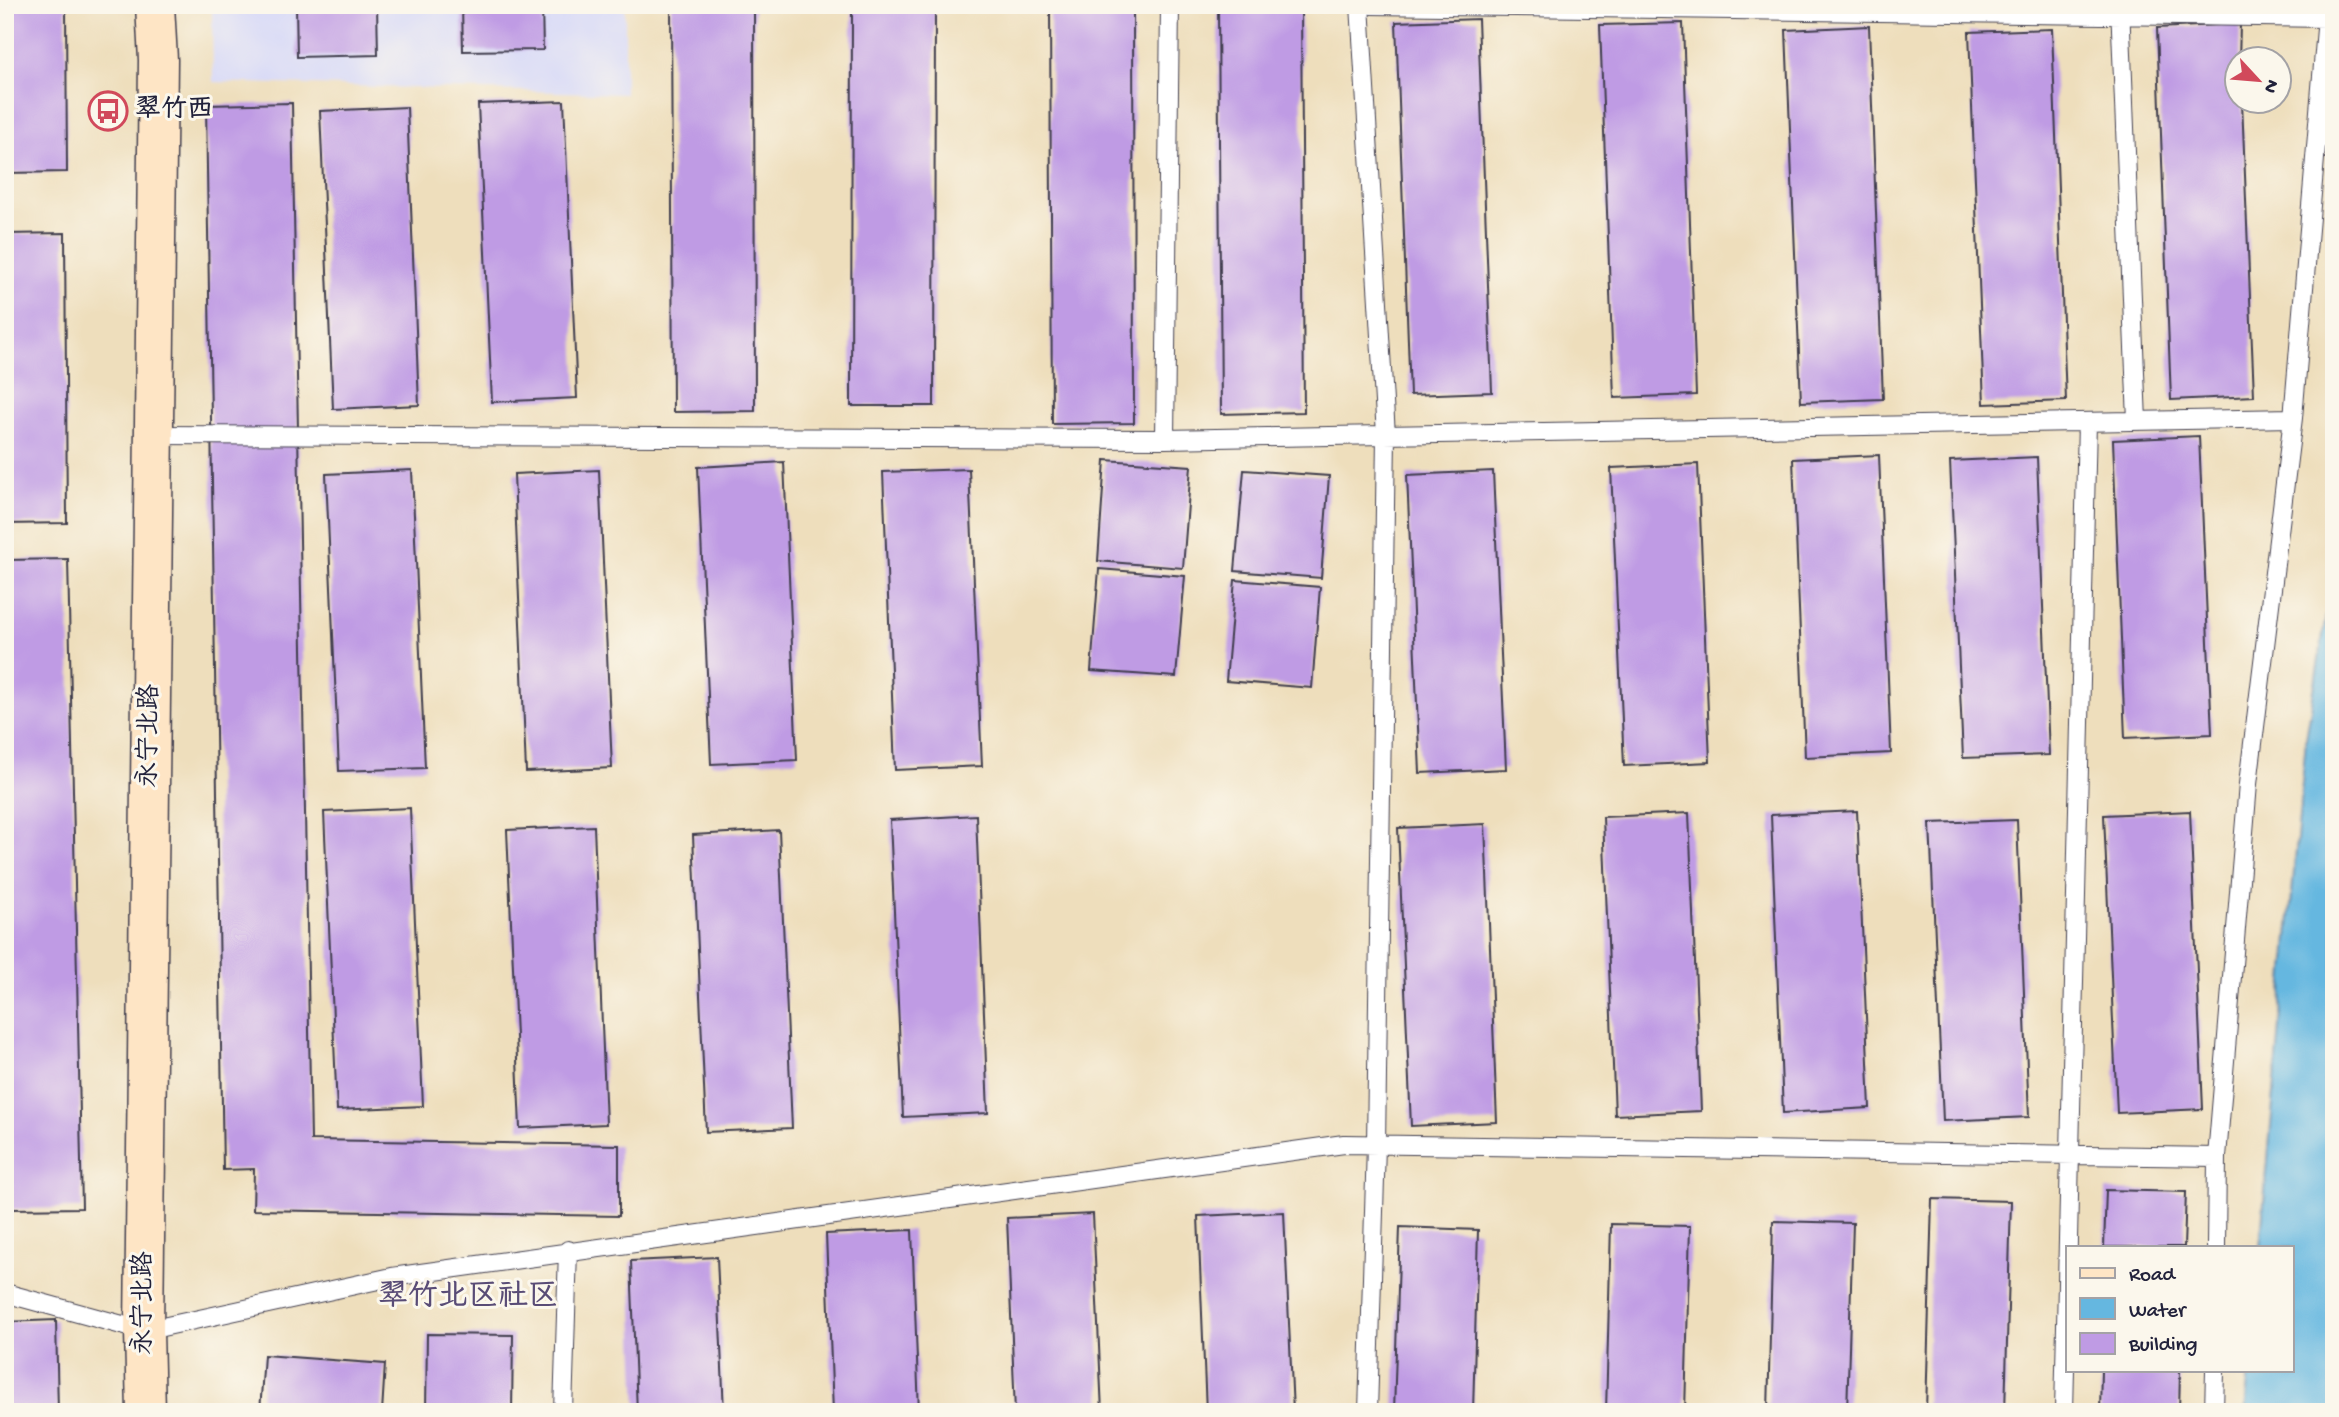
<svg xmlns="http://www.w3.org/2000/svg" width="2339" height="1417" viewBox="0 0 2339 1417" font-family="'Gochi Hand','LXGW WenKai TC',sans-serif">
	<style>
		.built { fill: #d6d8f8 }
		.water { fill: #65b7e0; stroke: #446c8e; stroke-width: 2 }
		.building { fill: #bf9be4 }
		.lines { fill: none; stroke-linecap: round; stroke-linejoin: round }
		.lane-casing { stroke: #413e4e; stroke-width: 20 }
		.secondary-casing { stroke: #413e4e; stroke-width: 41 }
		.lane { stroke: #fff; stroke-width: 18 }
		.secondary { stroke: #fee5c5; stroke-width: 38 }
		.labels { text-anchor: middle; dominant-baseline: central; stroke-width: 6; stroke-linejoin: round; paint-order: stroke }
		.poi-label { font-size: 26px; font-weight: bold; fill: #22223b; stroke: #fbf7ec; text-anchor: start }
		.street-label { font-size: 26px; fill: #22223b; stroke: #fbf7ec }
		.quarter-label { font-size: 30px; font-weight: bold; fill: #594c76; stroke: #fbf7ec }
	</style>
	<rect width="100%" height="100%" fill="#fbf7ec"/>
	<filter id="ink" filterUnits="userSpaceOnUse"><feTurbulence type="fractalNoise" baseFrequency=".0143" numOctaves="2"/><feDisplacementMap in="SourceGraphic" scale="14" xChannelSelector="R" yChannelSelector="G"/><feConvolveMatrix kernelMatrix="1 2 1 2 8 2 1 2 1" color-interpolation-filters="sRGB"/></filter>
	<filter id="wash" filterUnits="userSpaceOnUse"><feTurbulence type="fractalNoise" baseFrequency=".00686" numOctaves="4" result="noise"/><feDisplacementMap in="SourceGraphic" scale="28" xChannelSelector="R" yChannelSelector="G"/><feGaussianBlur stdDeviation="1.57" result="paint"/><feColorMatrix in="noise" values="0 0 0 0 0 0 0 0 0 0 0 0 0 0 0 0 0 1.4 0 .05"/><feComposite in="paint" operator="in"/></filter>
	<g filter="url(#wash)">
		<rect width="100%" height="100%" fill="#eedebc"/>
		<path class="built" d="M212,5h413v89l-412,-12z"/>
		<path class="water" d="M2334,567v845h-89l4,-42h43v-123h-32l46,-508z"/>
		<g id="blocks">
			<path class="building" d="M5,5h61l1,167 -62,1z
				M296,5h81l1,50 -81,2z
				M462,5h80l1,45 -80,1z
				M671,5h83l1,406 -82,1z
				M852,5h83l-1,401h-83z
				M1050,5h83l1,418 -82,1z
				M1218,5h83l3,407 -83,2z
				M1478,19l14,373 -82,3 -14,-373z
				M1683,23l13,372 -82,3 -14,-373z
				M2240,24l-2,78h4l12,294 -83,4 -14,-372z
				M1869,26l14,373 -82,3 -15,-372z
				M2052,29l14,372 -82,3 -15,-372z
				M564,101l13,297 -85,4 -14,-298z
				M292,103l19,1037 308,5v71l-366,-6 1,-41 -31,1 -17,-1065z
				M407,107l12,298 -86,4 -13,-298z
				M65,233l2,290 -62,1v-290z
				M2199,436l13,298 -87,4 -12,-298z
				M1879,455l12,298 -86,4 -12,-298z
				M2037,457l12,298 -86,3 -13,-297z
				M1105,460l86,6 -8,102 -85,-7z
				M784,462l13,298 -86,4 -13,-297z
				M1698,464l12,298 -86,4 -13,-298z
				M969,469l13,297 -87,4 -12,-298z
				M412,470l13,298 -86,3 -13,-297z
				M599,470l13,298 -86,4 -12,-298z
				M1244,470l85,6 -8,102 -86,-7z
				M1493,471l13,298 -86,4 -13,-298z
				M68,559l14,649 -70,1 -7,-325v-324z
				M1099,569l86,7 -9,101 -85,-6z
				M1235,580l85,7 -8,101 -86,-7z
				M410,808l13,298 -86,4 -13,-298z
				M1857,811l13,297 -87,5 -12,-298z
				M2190,811l13,298 -86,4 -13,-298z
				M1689,813l12,298 -86,4 -12,-298z
				M976,815l12,298 -85,4 -13,-297z
				M2017,820l12,297 -86,4 -13,-298z
				M1485,824l12,298 -86,4 -13,-298z
				M594,826l12,298 -86,4 -13,-298z
				M779,830l13,298 -86,4 -13,-297z
				M2106,1190l80,2 -2,55h-80z
				M1932,1199l79,2 -6,211h-79z
				M1284,1212l9,200h-87l-8,-196z
				M1093,1214l9,198h-87l-8,-194z
				M1773,1221l80,2 -6,189h-79z
				M1611,1224l79,2 -5,186h-79z
				M1400,1227l78,3 -5,182h-79z
				M912,1230l7,182h-86l-7,-178z
				M717,1257l7,155h-87l-6,-151z
				M56,1320l2,92h-53v-90z
				M427,1334l86,1 -1,77h-86z
				M264,1355l121,9 -3,48h-122z
				M2101,1370h79l-1,42h-79z"/>
		</g>
	</g>
	<g filter="url(#ink)">
		<use href="#blocks" fill-opacity="0" stroke="#413e4e" stroke-width="2"/>
		<g class="lines">
			<g class="lane-casing">
				<path id="lane" d="M1360,5l26,430 -10,710 -8,267
					M1371,5l956,13
					M2120,5l17,416
					M154,435l1011,4 1128,-21
					M1165,439l5,-434
					M2216,1247l1,-90 31,-373 45,-366 35,-413
					M5,1293l139,38 248,-54 952,-133 873,13
					M563,1412l5,-162
					M2064,1412l23,-990
					M2214,1412l1,-42"/>
			</g>
			<g class="secondary-casing">
				<path id="secondary" d="M146,1412l-2,-81 14,-1271 -3,-55"/>
			</g>
			<use href="#lane" class="lane"/>
			<use href="#secondary" class="secondary"/>
		</g>
	</g>
	<defs>
		<g id="bus-ring" transform="scale(2.0125)"><circle r="9.5" fill="#fbf7ec" stroke="#d1495b" stroke-width="1.5"/><path d="M-5-6H5V4H4V6H2V4H-2V6H-4V4H-5ZM-3.5-4V0h7V-4ZM-3.5 1.2v1.5H-2V1.2ZM2 1.2v1.5H3.5V1.2Z" fill="#d1495b"/></g>
	</defs>
	<g fill-rule="evenodd">
		<use href="#bus-ring" x="108" y="111"/>
	</g>
	<g class="labels">
		<g class="poi-label">
			<text x="135" y="111">翠竹西</text>
		</g>
		<g class="street-label">
			<text transform="translate(151 736) rotate(-89)">永宁北路</text>
			<text transform="translate(145 1303) rotate(-90)">永宁北路</text>
		</g>
		<g class="quarter-label">
			<text x="468" y="1298">翠竹北区社区</text>
		</g>
	</g>
	<rect width="2339" height="1417" fill="none" stroke="#fbf7ec" stroke-width="28"/>
	<rect x="2066" y="1246" width="228" height="126" fill="#fbf7ec" stroke="#a4a2a5" stroke-width="2"/>
	<rect x="2080" y="1268" width="35" height="10" fill="#fee5c5" stroke="#a4a2a5" stroke-width="2"/>
	<text x="2129" y="1280" font-size="21" fill="#22223b">Road</text>
	<rect x="2080" y="1298" width="35" height="21" fill="#65b7e0" stroke="#a4a2a5" stroke-width="2"/>
	<text x="2129" y="1316" font-size="21" fill="#22223b">Water</text>
	<rect x="2080" y="1333" width="35" height="21" fill="#bf9be4" stroke="#a4a2a5" stroke-width="2"/>
	<text x="2129" y="1350" font-size="21" fill="#22223b">Building</text>
	<g transform="translate(2258 80) rotate(116)"><circle r="33" fill="#fbf7ec" stroke="#a4a2a5" stroke-width="2"/>
	<path d="M0-5L12 26L0 18L-12 26Z" fill="#d1495b"/>
	<text y="-10" font-size="19" font-weight="bold" text-anchor="middle" fill="#22223b">N</text>
	</g>
</svg>
